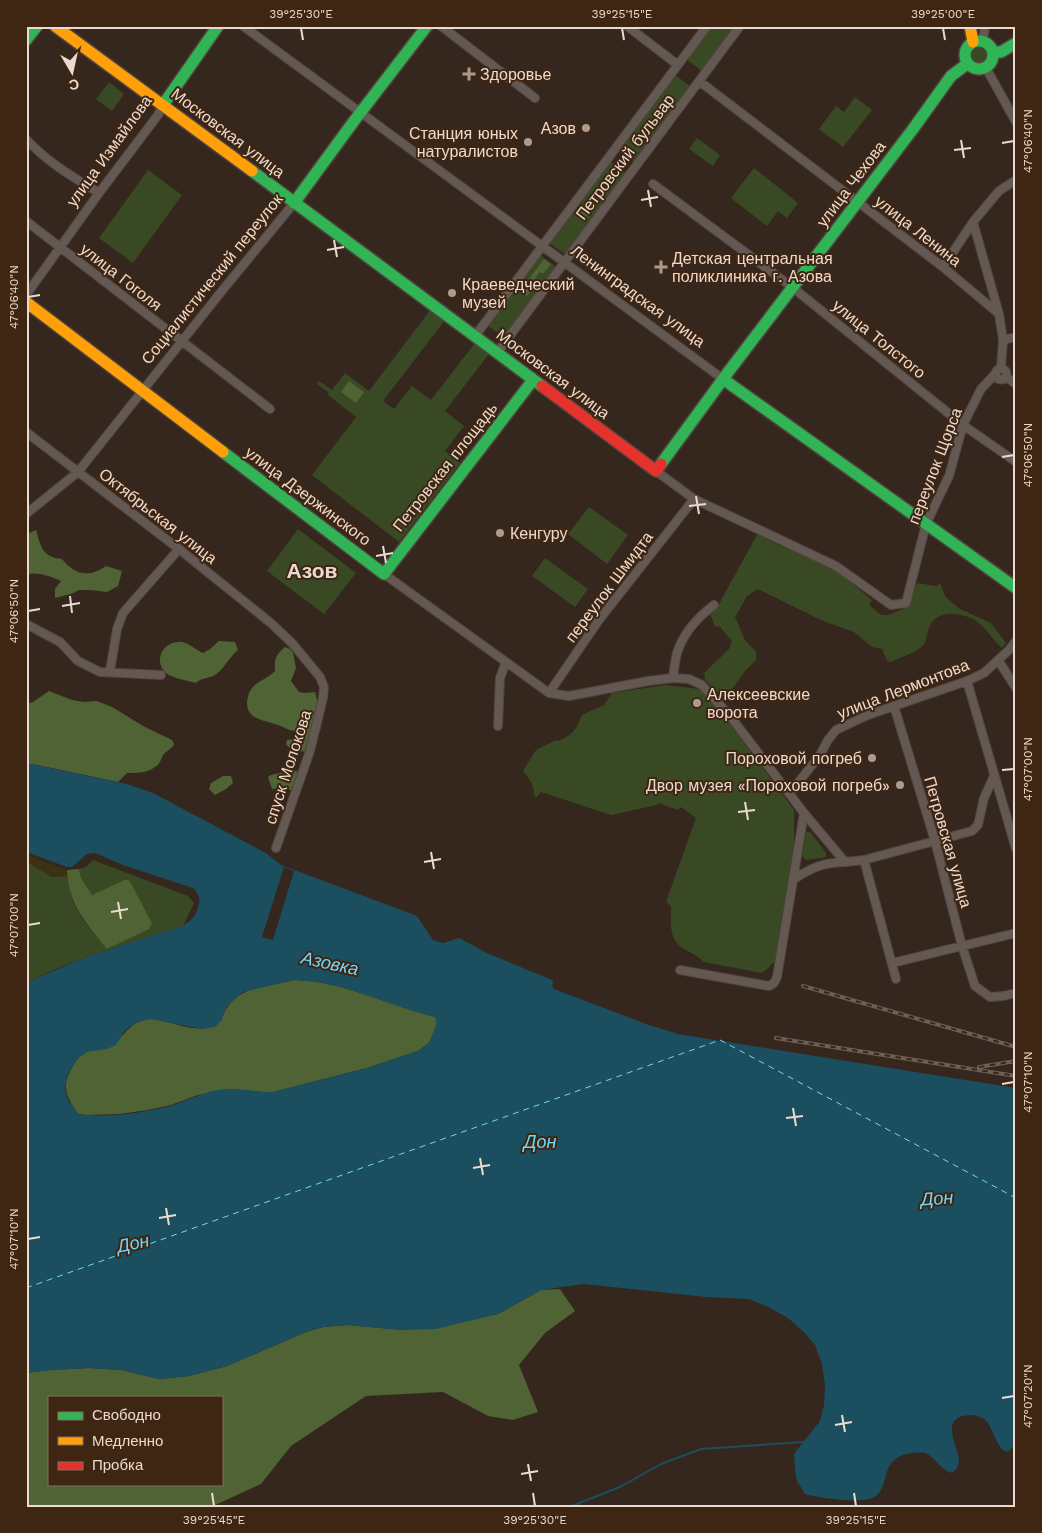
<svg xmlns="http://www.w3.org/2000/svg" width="1042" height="1533" viewBox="0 0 1042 1533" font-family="'Work Sans',sans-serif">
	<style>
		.green { fill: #394924 }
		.forest { fill: #4f6334; fill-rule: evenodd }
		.sand { fill: #3b3214 }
		.water { fill: #1b4e5e; fill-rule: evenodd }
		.pier { fill: #35271d }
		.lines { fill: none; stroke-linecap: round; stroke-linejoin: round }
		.stream { stroke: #1b4e5e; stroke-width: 2 }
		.ferry { stroke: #6dd9fe; stroke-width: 1; stroke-dasharray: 6 5; stroke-linecap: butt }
		.street-casing { stroke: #51453d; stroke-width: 10 }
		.fast-casing { stroke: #51453d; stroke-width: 14 }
		.slow-casing { stroke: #51453d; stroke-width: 14 }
		.jam-casing { stroke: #51453d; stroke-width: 14 }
		.street { stroke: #645952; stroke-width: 8 }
		.fast { stroke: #30b455; stroke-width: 11 }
		.slow { stroke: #ff9f0a; stroke-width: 11 }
		.jam { stroke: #e5322d; stroke-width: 11 }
		.rail-casing { stroke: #6b6058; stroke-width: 4 }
		.rail { stroke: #3f2613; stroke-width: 2; stroke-dasharray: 5.5; stroke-linecap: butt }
		.ticks { fill: none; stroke: #ebdacf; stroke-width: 2 }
		.poi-dot { fill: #ab9b91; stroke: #3f2613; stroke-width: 2 }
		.labels { text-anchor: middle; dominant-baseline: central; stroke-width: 4; stroke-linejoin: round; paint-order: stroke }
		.poi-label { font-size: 16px; fill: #ebdacf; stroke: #3f2613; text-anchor: start }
		.street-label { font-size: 16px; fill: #ebdacf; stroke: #3f2613 }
		.water-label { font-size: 18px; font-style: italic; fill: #6dd9fe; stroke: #3f2613 }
		.district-label { font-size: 21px; font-weight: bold; fill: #ebdacf; stroke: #3f2613 }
		.neatline { fill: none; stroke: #ebdacf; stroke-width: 2 }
		.ticks-label { font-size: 12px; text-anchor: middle; fill: #ebdacf }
	</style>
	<rect width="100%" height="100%" fill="#35271d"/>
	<path class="green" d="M711,26h24l-33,45 -16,-12z
		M968 55a11 11 0 1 1 22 0a11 11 0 1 1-22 0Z
		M674,74l16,12 -56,76 -16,-11z
		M109,82l15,12 -12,17 -16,-12z
		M855,97l17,13 -29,37 -24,-18 17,-23 8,6z
		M697,138l23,17 -7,11 -24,-17z
		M610,161l16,12 -61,81 -16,-11z
		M754,168l44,35 -11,15 -9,-7 -11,15 -36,-28z
		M148,170l34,25 -49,68 -34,-25z
		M540,255l16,12 -52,70 -16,-11z
		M431,309l14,11 -62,81 11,8 18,-23 19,14 44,-57 14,11 -44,57 19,15 -19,25 15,12 -61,79 -87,-67 44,-58 -28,-22 1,-2 -12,-9 2,-3 13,9 13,-17 24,18z
		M589,507l39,28 -21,29 -39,-30z
		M298,529l58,44 -32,41 -57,-43z
		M758,533c21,15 48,21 70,33 16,9 30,23 44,34l-3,5 12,10h7l15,-6 6,-5 8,-21 19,3 4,-3 5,13 5,5 10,8 31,14 15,20 -4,5c-18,-17 -20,-32 -49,-34 -7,-1 -16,2 -21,8 -5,6 -4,15 -8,22 -5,8 -24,13 -33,18l-4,-1 -5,-12 -10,-2 -18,-15 -31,-11 -65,-32 -11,7 -12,21 10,23 11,12v8l-11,11 -20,28 -20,-19 -1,-7 25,-24 3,-8 -12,-14 -5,-1 -6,-14 10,-8z
		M545,558l43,31 -13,18 -43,-31z
		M666,685l33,4 17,16 78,105v35l-19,116 -8,8 -5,4 -58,-11c-6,-6 -13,-9 -20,-13 -16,-9 -13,-27 -13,-43l-5,-4 30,-84 -15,-11 -3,3 -20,-7 -1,2 -46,10 -70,-23 -4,5 -3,-1c0,-11 -4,-17 -11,-25l13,-21 20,-10 2,1c15,-6 18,-11 24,-26l22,-10 8,-12z
		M806,832h4l16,21v4l-20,3 -4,-4z
		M93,860l95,36 6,7 -11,23 -91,29 -34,13 -32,15v-122l26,16 15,-1c2,11 4,22 9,31 7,16 21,29 32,42l44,-26 -21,-40 -3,-3h-4l-29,14h-4l-10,-16 -2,-9 7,-2z"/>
	<path class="forest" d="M593,192l8,6 -17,22 -7,-5z
		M544,259l7,5 -8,10 -3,-2 -10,13 4,3 -7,8 -7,-5z
		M349,381l15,11 -8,11 -15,-11z
		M36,530c5,17 6,27 26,29 13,16 27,19 44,7l16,5 -4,15 -11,6 -17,-2h-11l-8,4 -16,4v-9l6,-8c-11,-5 -22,-9 -35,-7v-36l3,-5z
		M219,641l16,1 3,8c-9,7 -13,18 -23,25 -6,4 -13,2 -19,8l-4,-1c-7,-2 -20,-4 -26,-9 -14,-13 -2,-33 16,-31 7,1 14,8 21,11l7,-4z
		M285,647l5,2 3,4 3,15 -5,13 8,11 6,1 10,-1c1,4 2,8 3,12 8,22 2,27 -8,47l-17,1 -7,-8 1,-4 12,-2 -3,-7c-7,0 -12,-4 -18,-6 -14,-5 -32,-5 -31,-24 1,-5 2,-10 6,-14 6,-7 16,-9 22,-16 -1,-11 1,-17 10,-24z
		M49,691l23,9 12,2 13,-1 15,6 31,19 29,14 2,4c-2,5 -7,6 -11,11 -1,2 -2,5 -3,7 -8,11 -21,11 -33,11l-9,9 -71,-15 -21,-4v-59l7,-2z
		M293,770l9,3 -3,16c-9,2 -17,-1 -27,0l-4,-12 3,-2z
		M223,776h8l2,7 -7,6 -11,6 -6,-6 2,-6z
		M79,869l2,9 11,17 32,-15h4l3,3 21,40 -3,6 -42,20c-20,-25 -39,-44 -40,-79z
		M295,980c48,1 94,26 141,37l1,7 -8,19 -11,8 -51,17 -94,24h-16l-24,-3 -35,6 -27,10 -23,5 -28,4 -32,1 -10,-1c-13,-19 -17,-28 -5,-48 3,-6 7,-11 13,-14 8,-4 18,-1 25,-6 13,-9 20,-27 40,-27 13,0 39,12 52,9 6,-1 12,-5 18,-7 11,-35 42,-34 74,-41z
		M560,1289l15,22 -30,22 -26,32 19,47 -25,8 -25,-4 -45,-24 -77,4 -75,50 -30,38 -50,23h-185v-134l25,-3 38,-2 33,2 37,9 30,-3 38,-10 79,-34 17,-5 24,-2 56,5 95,-16 43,-24zM49,1397h172v87h-172z"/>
	<path class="sand" d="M26,855l41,15v6l-15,1 -26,-16z"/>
	<path class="water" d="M26,763l101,21 26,9 113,60 15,12 136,51 16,24 10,3 16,-5 28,15 65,27 1,2 -1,4 2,3 92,35 32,10 338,54v353c-13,29 -22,-11 -29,-19 -4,-5 -10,-7 -17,-7 -32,1 -12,30 -11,46 0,5 -3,9 -7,12 -13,-4 -16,-16 -27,-20 -6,-1 -14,0 -19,1 -27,8 -15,29 -30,42 -11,9 -57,2 -71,-2l-8,-13 -2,-11 -1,-16 26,-33 4,-15 1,-21 -3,-21 -7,-19 -11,-13 -16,-14 -20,-11 -19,-8 -43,-2 -122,-13 -43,6 -43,24 -62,15 -33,1 -56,-5 -24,2 -17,5 -79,34 -38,10 -30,3 -37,-9 -33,-2 -38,2 -25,3v-390c27,-12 53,-24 81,-33 21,-7 42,-13 62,-20 6,-2 13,-3 18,-7 11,-8 18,-25 6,-35l-70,-23 -28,-12 -8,1 -15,13h-5l-41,-15zM295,980c48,1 94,26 140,37l2,7 -8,19 -11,8 -51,17 -94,24c-18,0 -37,-5 -55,-2 -17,3 -31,11 -48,16 -28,7 -63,12 -92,8l-10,-14 -3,-11 2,-13 10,-17 10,-7 20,-3 9,-4 7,-12 6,-6 9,-5 12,-3 52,10 13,-2 6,-6 6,-15 16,-14z"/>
	<path class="pier" d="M284,867l10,4 -21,69 -11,-3z"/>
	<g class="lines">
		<path class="stream" d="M569,1507l51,-20 41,-23 40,-15 103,-7"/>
		<path class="ferry" d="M26,1288l694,-248 296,158"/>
		<g class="street-casing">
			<path id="street" d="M243,26l480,353
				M441,26l94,72
				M627,26l51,39
				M983,41l2,-15
				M986,68l30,54
				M699,81l244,186 56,47
				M26,139c21,23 47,38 73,54
				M653,184l139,103 171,138 53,37
				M26,221l244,188
				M973,222l26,92 4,26 -2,28
				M943,267l30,-45 26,-31 17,-11
				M26,295l73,-102 59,-78 5,-10
				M475,336l232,-310
				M1003,340l13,-3
				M497,353l243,-327
				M995.5 374a5.5 5.5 0 1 1 11 0a5.5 5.5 0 1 1-11 0Z
				M1006,377l10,7
				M26,432l153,117 93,75 20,19 28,34 4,10 -1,11 -13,53 -34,97
				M656,471l38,28 142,67 55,39 15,-2 20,-79 23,-48 14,-51 18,-36 14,-15
				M26,514l52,-42 143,-180 73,-89
				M384,574l165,119 20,3 79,-15 25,-3 16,1 13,6 28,31 74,97 41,49 19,-2 108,-29 6,-6 6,-27 10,-22
				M26,624l34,18 18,19 22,11 61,3
				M998,660l18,28
				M110,671l7,-42 6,-16 56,-64
				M673,678c1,-8 2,-17 4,-25 6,-19 21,-36 37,-48
				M967,681l49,168
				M549,693l50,-73 95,-121
				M894,706l41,135 27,105 13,40 15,11 13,-1 13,-3
				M498,726l2,-48 6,-16
				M790,793l30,-38 8,-15 8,-10 32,-15 99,-34 17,-8 25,-23 7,-9
				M864,860l32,119
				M794,879c19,-12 28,-16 51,-17
				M892,963l124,-30
				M680,970l89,16 5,-3 3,-6 27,-164"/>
		</g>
		<g class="fast-casing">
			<path id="fast" d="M26,40l11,-14
				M965 55a14 14 0 1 1 28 0a14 14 0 1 1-28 0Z
				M993,52h8l15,-9
				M163,105l55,-79
				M252,171l290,215
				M294,203l60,-82 73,-95
				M723,379l293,209
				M223,452l161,122 149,-194
				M661,464l68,-93 184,-242 38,-53 16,-12"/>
		</g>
		<g class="slow-casing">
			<path id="slow" d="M55,26l197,145
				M970,26l3,16
				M26,302l197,150"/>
		</g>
		<g class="jam-casing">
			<path id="jam" d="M542,386l114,85 5,-7"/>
		</g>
		<use href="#street" class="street"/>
		<use href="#fast" class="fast"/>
		<use href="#slow" class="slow"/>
		<use href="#jam" class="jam"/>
		<g class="rail-casing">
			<path id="rail" d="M803,986l213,61
				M776,1038l240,38
				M979,1067l37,-6"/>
		</g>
		<use href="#rail" class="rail"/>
	</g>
	<path class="ticks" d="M301,28l2,12M622,28l2,12M943,28l2,12M961,140l3,18M1002,143l12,-2M954,150l17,-2M648,190l3,17M641,200l17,-3M334,240l3,17M327,250l17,-3M28,297l12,-2M1002,457l12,-2M696,496l3,18M689,506l17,-2M383,546l3,17M376,556l17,-3M70,596l2,17M62,606l18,-3M28,611l12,-2M1002,770l12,-1M745,802l3,18M738,812l17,-2M431,852l3,17M424,862l17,-3M118,902l3,17M111,912l17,-3M28,925l12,-2M1002,1084l12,-2M793,1108l3,18M786,1118l17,-2M480,1158l3,17M473,1168l17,-3M166,1208l3,17M159,1218l17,-3M28,1239l12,-2M1002,1398l12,-2M842,1415l3,17M835,1425l17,-3M528,1464l3,17M521,1474l17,-3M212,1493l2,13M533,1493l2,13M854,1493l2,13"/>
	<g class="poi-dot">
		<path d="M466.5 66.5h5v5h5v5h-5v5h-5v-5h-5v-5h5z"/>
		<circle cx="586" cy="128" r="5"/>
		<circle cx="528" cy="142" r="5"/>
		<path d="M658.5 259.5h5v5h5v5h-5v5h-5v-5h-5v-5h5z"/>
		<circle cx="452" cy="293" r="5"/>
		<circle cx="500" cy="533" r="5"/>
		<circle cx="697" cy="703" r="5"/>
		<circle cx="872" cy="758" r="5"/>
		<circle cx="900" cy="785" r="5"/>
	</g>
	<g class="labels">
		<g class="poi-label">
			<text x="480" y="74">Здоровье</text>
			<text x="576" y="128" text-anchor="end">Азов</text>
			<text x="518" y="133" text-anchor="end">Станция юных<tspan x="518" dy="18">натуралистов</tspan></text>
			<text x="672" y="258">Детская центральная<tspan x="672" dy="18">поликлиника г. Азова</tspan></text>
			<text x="462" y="284">Краеведческий<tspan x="462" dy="18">музей</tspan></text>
			<text x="510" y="533">Кенгуру</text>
			<text x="707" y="694">Алексеевские<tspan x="707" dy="18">ворота</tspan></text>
			<text x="862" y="758" text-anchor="end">Пороховой погреб</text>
			<text x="890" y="785" text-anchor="end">Двор музея «Пороховой погреб»</text>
		</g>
		<g class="street-label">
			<text transform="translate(228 133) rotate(37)">Московская улица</text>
			<text transform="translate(109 151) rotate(-54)">улица Измайлова</text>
			<text transform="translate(625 157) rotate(-53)">Петровский бульвар</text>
			<text transform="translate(851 184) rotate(-53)">улица Чехова</text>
			<text transform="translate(918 231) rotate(38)">улица Ленина</text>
			<text transform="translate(121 277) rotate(38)">улица Гоголя</text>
			<text transform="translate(212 279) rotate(-51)">Социалистический переулок</text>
			<text transform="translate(638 296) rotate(36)">Ленинградская улица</text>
			<text transform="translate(879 339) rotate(39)">улица Толстого</text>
			<text transform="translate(553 374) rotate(37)">Московская улица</text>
			<text transform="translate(935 466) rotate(-69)">переулок Щорса</text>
			<text transform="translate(445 467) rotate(-52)">Петровская площадь</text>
			<text transform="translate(308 496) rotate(37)">улица Дзержинского</text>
			<text transform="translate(158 516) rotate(38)">Октябрьская улица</text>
			<text transform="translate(609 587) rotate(-53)">переулок Шмидта</text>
			<text transform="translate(903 689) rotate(-21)">улица Лермонтова</text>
			<text transform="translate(288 767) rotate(-72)">спуск Молокова</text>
			<text transform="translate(948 842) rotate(74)">Петровская улица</text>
		</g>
		<g class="water-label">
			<text transform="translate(330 963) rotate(12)">Азовка</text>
			<text x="540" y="1141">Дон</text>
			<text transform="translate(937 1198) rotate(-4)">Дон</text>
			<text transform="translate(133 1243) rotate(-12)">Дон</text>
		</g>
		<g class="district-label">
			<text x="312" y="570">Азов</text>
		</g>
	</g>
	<rect width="1042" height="1533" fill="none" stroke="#3f2613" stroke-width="55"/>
	<rect x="48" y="1396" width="175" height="90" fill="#3f2613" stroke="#846e5e"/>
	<rect x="58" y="1412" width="25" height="8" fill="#30b455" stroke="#846e5e"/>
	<text x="92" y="1420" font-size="15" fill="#ebdacf">Свободно</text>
	<rect x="58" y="1437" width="25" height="8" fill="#ff9f0a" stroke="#846e5e"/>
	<text x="92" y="1446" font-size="15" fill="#ebdacf">Медленно</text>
	<rect x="58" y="1462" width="25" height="8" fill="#e5322d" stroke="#846e5e"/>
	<text x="92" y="1470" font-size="15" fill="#ebdacf">Пробка</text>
	<g transform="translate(72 72) rotate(171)" stroke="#3f2613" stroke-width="4" paint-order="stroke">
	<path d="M0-4L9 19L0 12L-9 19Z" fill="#ebdacf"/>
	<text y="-8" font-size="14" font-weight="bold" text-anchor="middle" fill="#ebdacf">С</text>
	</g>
	<rect x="28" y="28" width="986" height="1478" class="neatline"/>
	<g class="ticks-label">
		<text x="301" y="18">39°25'30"E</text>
		<text x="622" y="18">39°25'15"E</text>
		<text x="943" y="18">39°25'00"E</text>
		<text transform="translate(1028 141) rotate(-90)" y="4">47°06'40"N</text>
		<text transform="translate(14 297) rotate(-90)" y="4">47°06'40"N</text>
		<text transform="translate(1028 455) rotate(-90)" y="4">47°06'50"N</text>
		<text transform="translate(14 611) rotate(-90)" y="4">47°06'50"N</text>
		<text transform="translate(1028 769) rotate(-90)" y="4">47°07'00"N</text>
		<text transform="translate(14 925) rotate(-90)" y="4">47°07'00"N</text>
		<text transform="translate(1028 1082) rotate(-90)" y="4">47°07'10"N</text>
		<text transform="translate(14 1239) rotate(-90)" y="4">47°07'10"N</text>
		<text transform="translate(1028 1396) rotate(-90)" y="4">47°07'20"N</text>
		<text x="214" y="1524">39°25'45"E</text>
		<text x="535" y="1524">39°25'30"E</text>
		<text x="856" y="1524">39°25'15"E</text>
	</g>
</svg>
